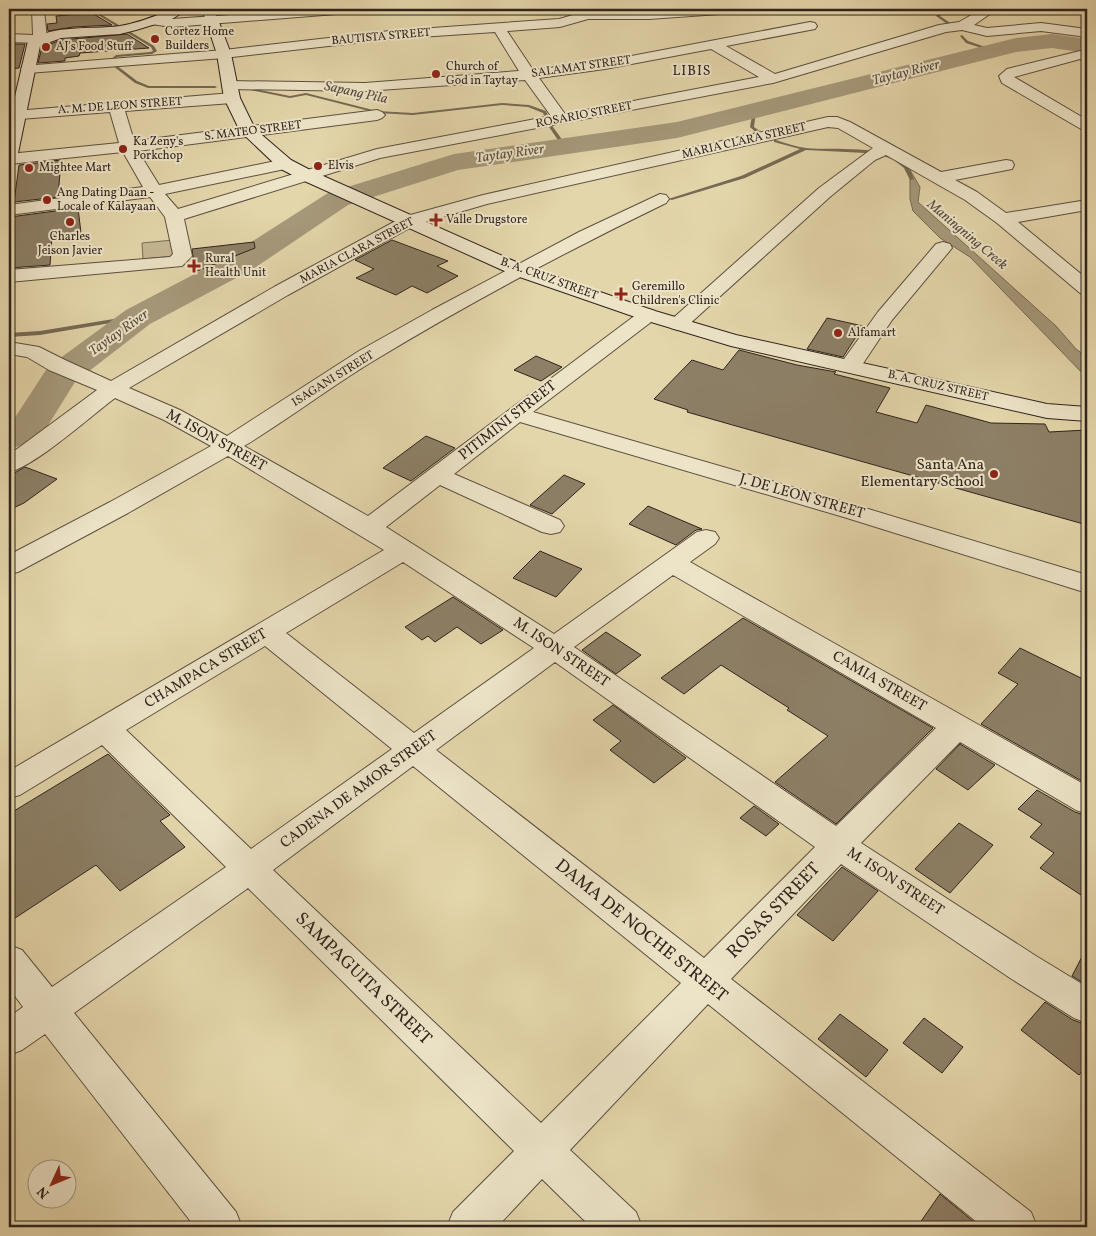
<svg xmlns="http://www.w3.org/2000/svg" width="1096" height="1236" viewBox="0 0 1096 1236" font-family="Vollkorn,serif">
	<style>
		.green { fill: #c5b893; stroke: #7a6e58 }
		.water { fill: #a6997b; stroke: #766a55 }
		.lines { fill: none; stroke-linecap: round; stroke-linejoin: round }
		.stream { fill: #766a55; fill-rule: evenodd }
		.river { fill: #a6997b; fill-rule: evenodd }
		.building { fill: #8d8067; stroke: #2f231d }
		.street-casing { stroke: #5c5040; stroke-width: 2 }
		.secondary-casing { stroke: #2f231d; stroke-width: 2 }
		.street { fill: #ede4c8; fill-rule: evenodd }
		.secondary { fill: #ede4c8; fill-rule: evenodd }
		.poi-dot { fill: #8f2418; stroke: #ede4c8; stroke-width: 2 }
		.labels { text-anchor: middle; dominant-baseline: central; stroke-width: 4; stroke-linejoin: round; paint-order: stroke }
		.far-poi-label { font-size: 12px; fill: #2f231d; stroke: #ede4c8; text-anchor: start }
		.far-street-label { font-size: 12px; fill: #2f231d; stroke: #ede4c8 }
		.far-neighbourhood-label { font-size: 14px; letter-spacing: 1px; fill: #2f231d; stroke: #ede4c8 }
		.far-water-label { font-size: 14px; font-style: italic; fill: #594c3e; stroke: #ede4c8 }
		.street-label { font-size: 15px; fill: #2f231d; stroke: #ede4c8 }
		.poi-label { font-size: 15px; fill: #2f231d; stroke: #ede4c8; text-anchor: end }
		.near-street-label { font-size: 18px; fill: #2f231d; stroke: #ede4c8 }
	</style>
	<rect width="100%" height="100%" fill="#e4d6ab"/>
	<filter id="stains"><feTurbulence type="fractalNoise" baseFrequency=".004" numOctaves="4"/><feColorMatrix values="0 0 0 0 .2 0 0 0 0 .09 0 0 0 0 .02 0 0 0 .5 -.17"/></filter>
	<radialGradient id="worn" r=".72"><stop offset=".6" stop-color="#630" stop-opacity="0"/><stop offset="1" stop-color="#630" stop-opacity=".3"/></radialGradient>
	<path class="green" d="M173,240l2,16 -32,3 -1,-16z"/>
	<path class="water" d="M910,170l10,17 -2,15 138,124 20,23 11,8v21l-117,-121 -30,-19 -27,-27 -3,-12z"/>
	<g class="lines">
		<path class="stream" d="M88,9h4l62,37 3,5 -5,3 -35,3 -5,5 25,19 12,5h66l2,1 -2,1h-67l-13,-5 -27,-21 8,-7 34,-3 3,-1 -2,-4z
			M943,9h4l-5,3 -2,4 12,8v2h-2l-14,-10 3,-6z
			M962,35l6,6 26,9 -3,1 -25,-8 -6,-7z
			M246,87l44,9 16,-3 71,18 36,2 89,-10 27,2 17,6 7,16 13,18 -4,1 -13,-19 -6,-14 -15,-6 -26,-2 -89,10 -36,-2 -71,-18 -16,3 -45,-9v-2z
			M753,110l3,1 -2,16 10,7v2h-4l-10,-9z
			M776,140c10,3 20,7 30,8 29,3 78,-5 101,18 3,3 5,9 7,13l-4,1 -6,-12 -10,-8 -13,-5 -15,-2 -60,-3 -61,28 -73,22 -4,-1 73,-23 59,-27 -26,-7v-2z
			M138,315l3,2 -1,1 -100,17 -31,2v-4l31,-2z"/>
		<path class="river" d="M1052,34l35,5v14l-35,-5 -36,4 -339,86 -219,32 -110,35 -95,64 -103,55 -75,58 -33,53 -19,10 -14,4v-27l5,-3 34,-52 78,-57 105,-55 97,-62 126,-39 223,-32 339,-84z"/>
	</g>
	<path class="building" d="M92,13l20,12 -39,2 -25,4 -1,-7 10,-1 -1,-7z
		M127,34l22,14 -69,5 -1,3 -14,2v3l-27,2 4,-16 19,-7z
		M9,44h16l-6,24 -10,1z
		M61,160l-3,37 -44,5 5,-37z
		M78,208l3,25 -29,4 -2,28 -41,3 1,-51z
		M392,240l56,21 -11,5 21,10 -31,17 -15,-7 -16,9 -40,-17 18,-9 -19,-9z
		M254,242l1,6 -60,24 -3,-23z
		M827,318l36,8 -20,31 -36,-8z
		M739,350l58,15 39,7 -2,2 56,14 -14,24 41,11 9,-18 65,18 54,1 4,8 38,-2v95l-358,-101 -42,-12 1,-2 -34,-11 38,-39 31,10z
		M536,356l26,11 -21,14 -27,-11z
		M426,436l29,12 -44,33 -28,-13z
		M25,467l32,12 -33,24 -15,7v-34z
		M564,475l21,9 -33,30 -22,-9z
		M648,506l54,23 -6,1 -20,15 -47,-21z
		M540,551l42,18 -26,28 -43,-19z
		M453,597l50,33 -22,14 -24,-17 -22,15 -7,-6 -6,4 -17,-13z
		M743,618l190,110 -97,96 -61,-42 53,-46 -41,-26 2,-2 -68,-43 -37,29 -23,-16z
		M606,632l35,23 -25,19 -34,-24z
		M1020,648l67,33v103l-106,-60 37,-40 -20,-11z
		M613,705l73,53 -32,25 -44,-33 11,-9 -28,-21z
		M960,744l35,21 -27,25 -32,-21z
		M108,754l62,61 -10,6 25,26 -65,44 -24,-26 -87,57v-108z
		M1037,790l38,22 12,4v83l-47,-31 14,-15 -24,-16 12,-13 -24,-15z
		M754,806l25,18 -13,12 -26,-18z
		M959,823l34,22 -43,48 -35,-24z
		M842,867l36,24 -45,50 -36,-26z
		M1087,947v38l-15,-9z
		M1045,1002l28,18 14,5v39l-8,11 -58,-45z
		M840,1014l48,36 -22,27 -48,-38z
		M924,1018l39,29 -21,26 -39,-30z
		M940,1194l40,33h-63z"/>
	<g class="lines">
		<g class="street-casing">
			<path id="street" d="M32,9h12l3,30 -7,4 -31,-1v-8l24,1z
				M315,9h40l-6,4 -177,14 -21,-3 -2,-3 7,-4 16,2z
				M682,9h58l-6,4 -85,6h-61l-28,8 -53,4 26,39 72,-9 205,-39 5,1 2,3 -2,3 -89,17 49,28 164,-49 20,-3 23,-13h15l-23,16 13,3 54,-5 46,6v8l-46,-6 -54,5 -25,-6 -16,2 -173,51 -393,75 -196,61 8,37 -10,10 -173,16v-12l161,-13 3,-3 -8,-37 -15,-20 -141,18v-10l134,-18 -20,-35 -114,12v-10l110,-11 -9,-31 -90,7 -5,-2 -3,-3 3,-3 217,-18 5,2 3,3 -3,3 -5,2 -107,8 9,30 243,-31 5,2 3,3 -3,3 -5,2 -239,31 21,34 126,-26 6,1 2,4 -2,4 -6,1 -120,25 13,15 199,-60 174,-33 -26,-36 -160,11 -136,-2 -5,-1 -2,-3 2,-3 5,-1 136,2 154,-12 -24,-39 -105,7 -166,19 -196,15 -5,-1 -2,-3 2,-3 201,-16 166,-19 169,-12 28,-8h62zM711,49l48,28 -194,37 -26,-36 66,-9z
				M1080,51l7,2v8l-7,-2 -66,18 73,43v11l-6,-2 -79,-46 -3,-7 8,-7z
				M828,117h9l13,5 91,50 65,-12 6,1 2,4 -2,4 -57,11 22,12 29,21 81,-13v10l-69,12 69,57v16l-7,-2 -83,-70 -32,-23 -79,-45 -11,5 -44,36 -146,132 -7,2 -7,-2 -3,-4 3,-4 148,-132 54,-40 -35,-20 -10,-1 -341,77 -72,21 -127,70 -159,93 51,22 47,26 132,-85 73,-41 147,-78 81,-38 6,1 3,4 -3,4c-99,48 -197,100 -291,157 -45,27 -86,59 -131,86l124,70 273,-205 7,-2 7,2 3,4 -3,4 -122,93 332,96 222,67v18l-240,-75 -327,-96 -66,52 106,46 4,6 -4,6 -9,2 -9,-2 -102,-47 -54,42 168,107 143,-102 9,-2 9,2 4,6 -4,6 -25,18 397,224v28l-11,-4 -116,-68 -99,101 175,113 51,31v36l-13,-5 -64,-40 -169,-114 -110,115 300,233 6,15h-54l-275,-223 -138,146 66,62 6,15h-51l-49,-48 -45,48h-50l6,-15 61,-61 -266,-263 -174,125 162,199 6,15h-47l-150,-193 -23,16 -13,5v-38l14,-10 -14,-19v-43l13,5 30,37 174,-120 -124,-122 -82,50 -11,3v-27l375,-221 -156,-94 -100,57 -110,59 -9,2v-19l101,-53 101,-56 -47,-26 -49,-22c-24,18 -81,69 -106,74v-17l88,-65 -48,-20 -22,-13 -18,-3v-12l30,5 26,13 46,21 163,-94 129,-70 80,-22zM403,562l131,86 -120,85 -128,-100zM673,575l263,153 -100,98 -262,-179zM265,646l127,103 -141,100 -125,-119zM555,662l260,185 -111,111 -268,-208zM413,766l268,217 -140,140 -268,-253z
				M943,242l7,2 2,4 -60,72 -34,51 -8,1 -8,-1 -3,-5 39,-54 58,-68z"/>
		</g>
		<g class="secondary-casing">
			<path id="secondary" d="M172,9h16l-16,10 -36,11 -16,4 -59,4 -21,8 -23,112 -2,4 -6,1v-41l19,-81c27,-17 62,-11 92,-15 18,-3 36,-10 52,-17z
				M202,9h12l17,45 9,44 15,31 36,31 21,11 213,95 130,45 81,24 311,69 40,3v14l-40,-3 -316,-72 -90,-27 -130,-45 -211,-95 -21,-11 -39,-37 -16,-33 -7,-44z"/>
		</g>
		<use href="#street" class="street"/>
		<use href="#secondary" class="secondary"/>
	</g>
	<g class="poi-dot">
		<circle cx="155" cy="39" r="5"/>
		<circle cx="46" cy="47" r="5"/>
		<circle cx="436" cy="74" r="5"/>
		<circle cx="123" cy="149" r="5"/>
		<circle cx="318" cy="166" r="5"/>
		<circle cx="29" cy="168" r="5"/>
		<circle cx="47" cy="200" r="5"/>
		<path d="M433.5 212.5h5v5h5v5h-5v5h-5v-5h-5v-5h5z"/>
		<circle cx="70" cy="222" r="5"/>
		<path d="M191.5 258.5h5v5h5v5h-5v5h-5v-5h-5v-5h5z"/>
		<path d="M618.5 286.5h5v5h5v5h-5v5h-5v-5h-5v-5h5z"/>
		<circle cx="838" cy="333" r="5"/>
		<circle cx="994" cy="474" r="5"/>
	</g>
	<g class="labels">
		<g class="far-poi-label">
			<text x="165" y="32">Cortez Home<tspan x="165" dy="14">Builders</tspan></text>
			<text x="56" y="47">AJ's Food Stuff</text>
			<text x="446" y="67">Church of<tspan x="446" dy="14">God in Taytay</tspan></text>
			<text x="133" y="142">Ka Zeny's<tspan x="133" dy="14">Porkchop</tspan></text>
			<text x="328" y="166">Elvis</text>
			<text x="39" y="168">Mightee Mart</text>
			<text x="57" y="193">Ang Dating Daan -<tspan x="57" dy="14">Locale of Kalayaan</tspan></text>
			<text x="446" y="220">Valle Drugstore</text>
			<text x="70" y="237" text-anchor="middle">Charles<tspan x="70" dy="14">Jeison Javier</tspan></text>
			<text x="205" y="259">Rural<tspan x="205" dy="14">Health Unit</tspan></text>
			<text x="632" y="287">Geremillo<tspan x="632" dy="14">Children's Clinic</tspan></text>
			<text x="848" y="333">Alfamart</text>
		</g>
		<g class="far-street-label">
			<text transform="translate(381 37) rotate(-5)">BAUTISTA STREET</text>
			<text transform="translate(581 67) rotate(-8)">SALAMAT STREET</text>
			<text transform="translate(120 106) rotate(-4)">A. M. DE LEON STREET</text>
			<text transform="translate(584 115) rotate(-11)">ROSARIO STREET</text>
			<text transform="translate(253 131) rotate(-7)">S. MATEO STREET</text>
			<text transform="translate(744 141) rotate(-13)">MARIA CLARA STREET</text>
			<text transform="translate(357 251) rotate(-28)">MARIA CLARA STREET</text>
			<text transform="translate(549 279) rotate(20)">B. A. CRUZ STREET</text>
			<text transform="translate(333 379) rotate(-32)">ISAGANI STREET</text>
			<text transform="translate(938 386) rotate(13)">B. A. CRUZ STREET</text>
		</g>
		<g class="far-neighbourhood-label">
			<text x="692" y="71">LIBIS</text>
		</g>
		<g class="far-water-label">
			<text transform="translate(906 73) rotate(-14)">Taytay River</text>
			<text transform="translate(356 93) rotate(12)">Sapang Pila</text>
			<text transform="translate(510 154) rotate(-8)">Taytay River</text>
			<text transform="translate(967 235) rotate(40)">Maningning Creek</text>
			<text transform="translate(119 333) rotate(-35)">Taytay River</text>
		</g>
		<g class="street-label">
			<text transform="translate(508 421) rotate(-38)">PITIMINI STREET</text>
			<text transform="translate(216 441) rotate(29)">M. ISON STREET</text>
			<text transform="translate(802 497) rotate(16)">J. DE LEON STREET</text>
			<text transform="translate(561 653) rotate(34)">M. ISON STREET</text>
			<text transform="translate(206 669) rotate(-31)">CHAMPACA STREET</text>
			<text transform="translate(879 682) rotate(30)">CAMIA STREET</text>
			<text transform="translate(359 790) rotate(-36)">CADENA DE AMOR STREET</text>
			<text transform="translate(895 882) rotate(33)">M. ISON STREET</text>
		</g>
		<g class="poi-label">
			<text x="984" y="465">Santa Ana<tspan x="984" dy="17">Elementary School</tspan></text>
		</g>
		<g class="near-street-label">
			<text transform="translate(774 911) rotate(-46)">ROSAS STREET</text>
			<text transform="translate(641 931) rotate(39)">DAMA DE NOCHE STREET</text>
			<text transform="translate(363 979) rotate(44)">SAMPAGUITA STREET</text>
		</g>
	</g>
	<rect width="1096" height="1236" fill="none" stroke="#e4d6ab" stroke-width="30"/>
	<rect x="10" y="10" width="1076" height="1216" fill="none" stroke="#2f231d" stroke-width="2.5"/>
	<rect x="15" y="15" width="1066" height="1206" fill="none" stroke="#2f231d"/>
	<g transform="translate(52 1184) rotate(226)"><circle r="24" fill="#ede4c8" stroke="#a19784"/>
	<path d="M0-4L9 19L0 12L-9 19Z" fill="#8f2418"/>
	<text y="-8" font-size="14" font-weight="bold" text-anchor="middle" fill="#2f231d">N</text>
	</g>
	<rect width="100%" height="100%" filter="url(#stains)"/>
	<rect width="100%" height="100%" fill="url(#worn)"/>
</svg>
